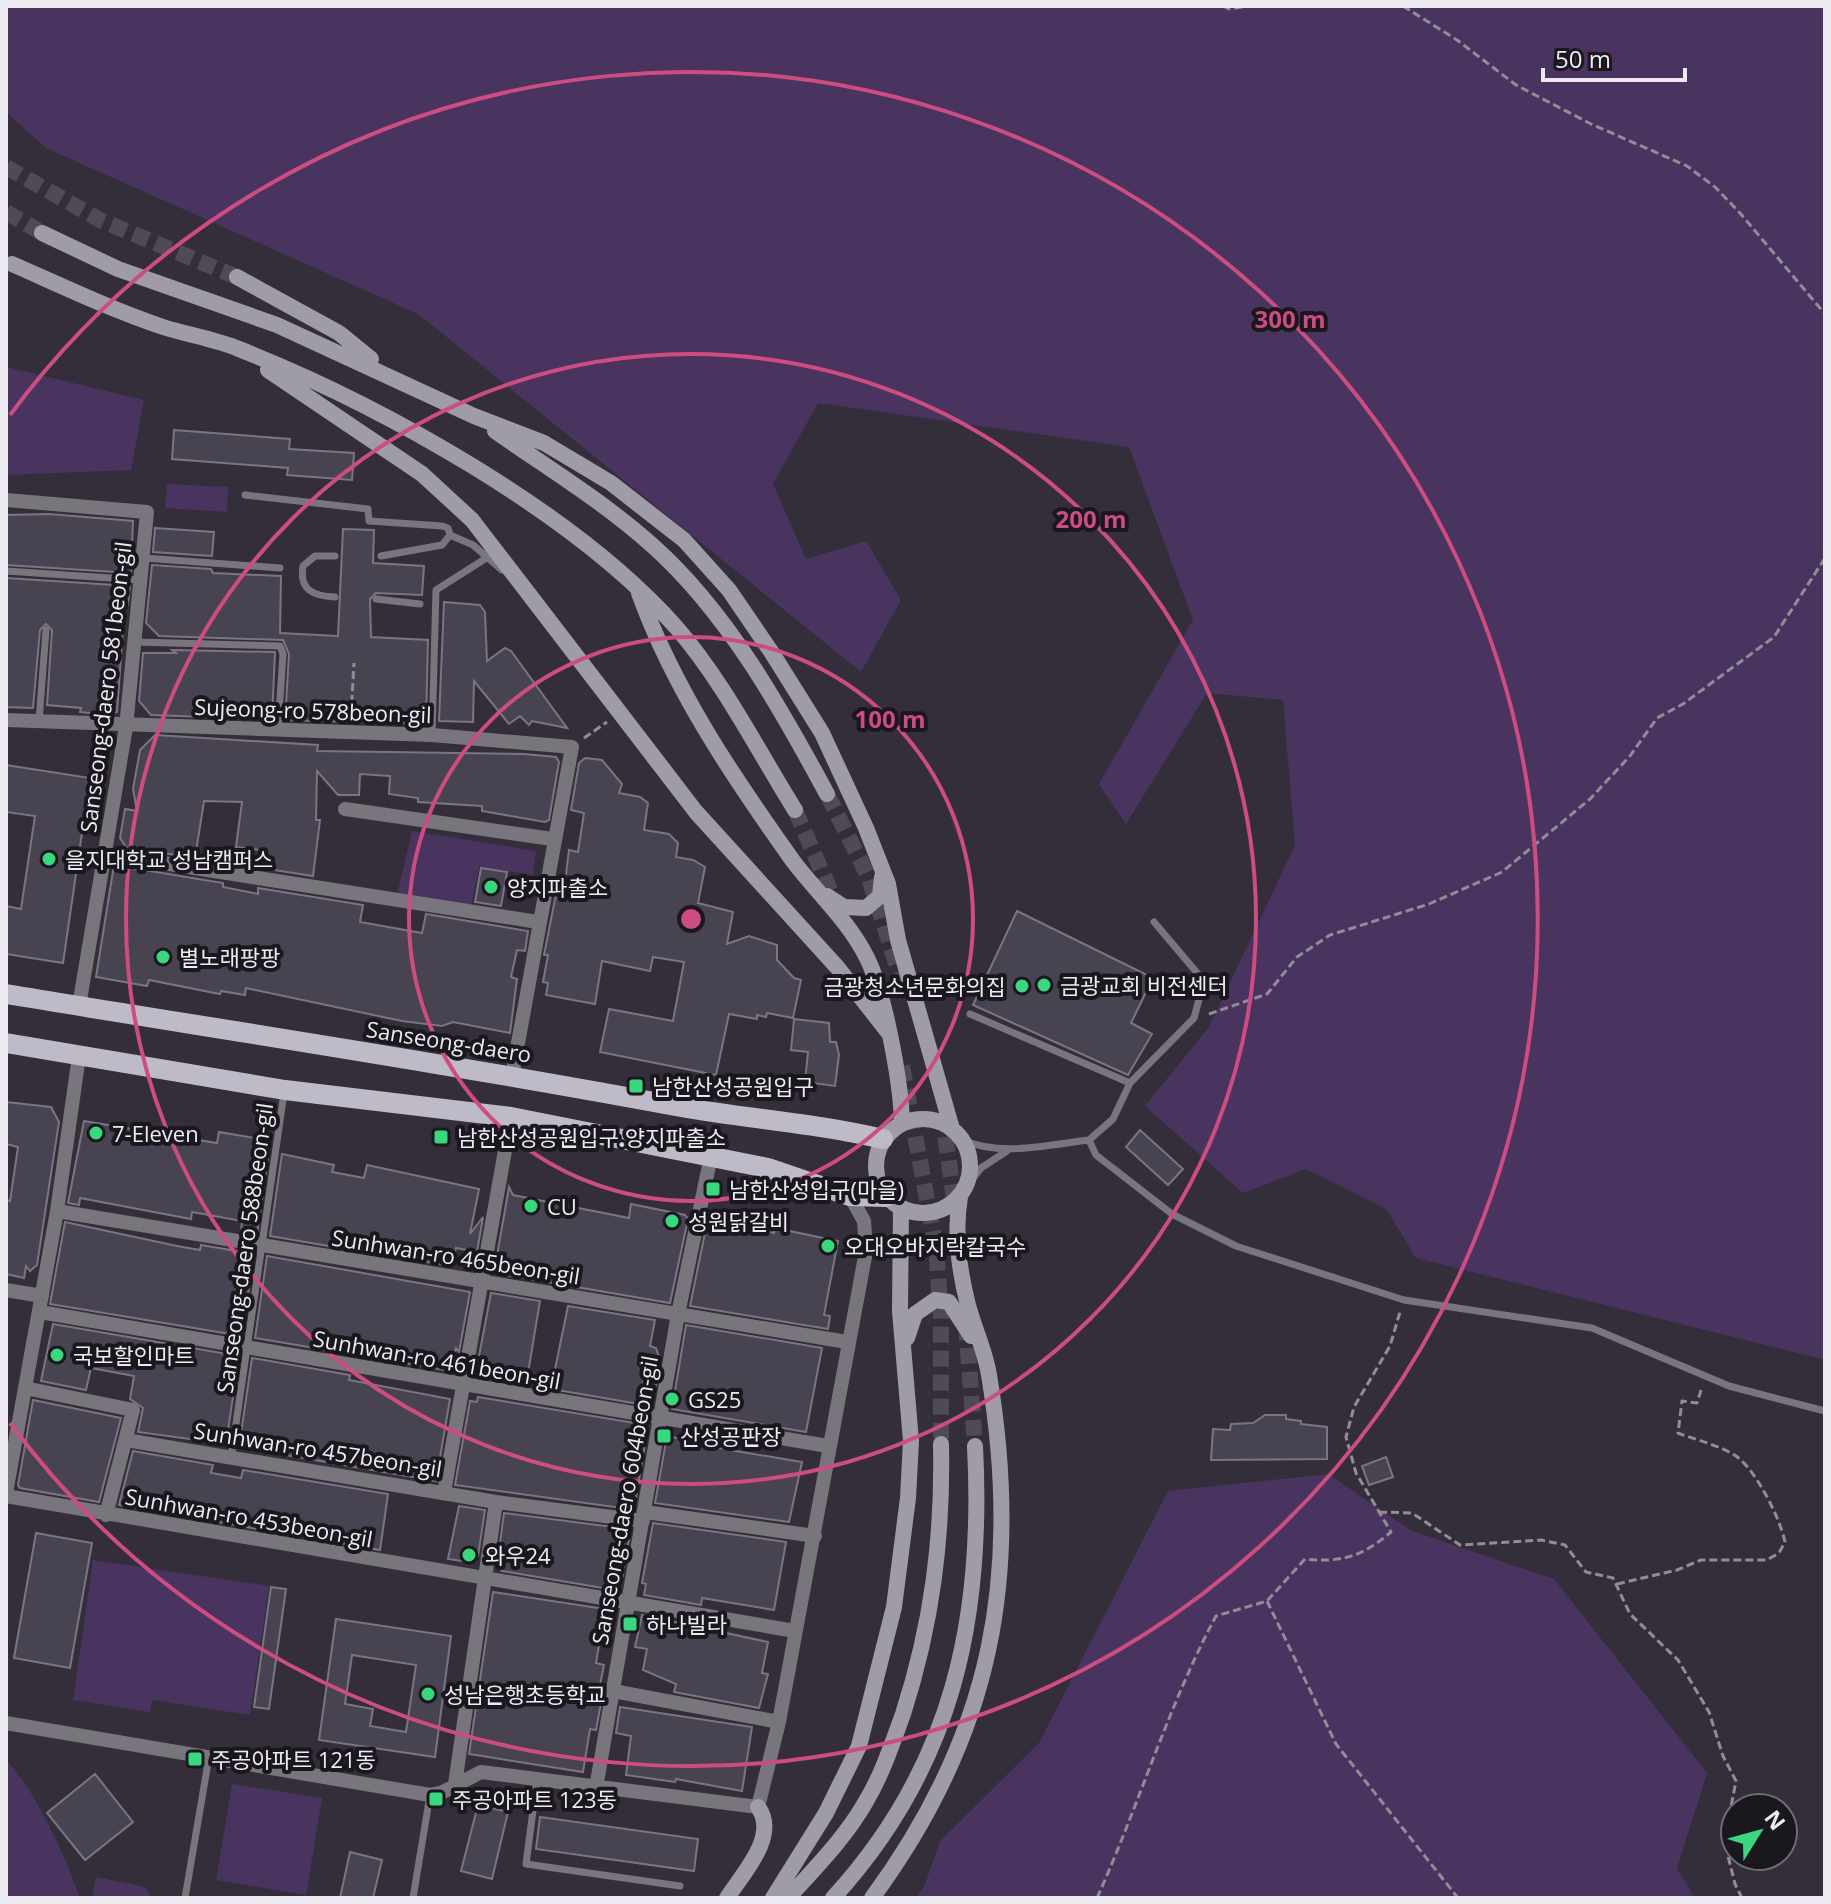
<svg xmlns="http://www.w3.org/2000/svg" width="1831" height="1904" viewBox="0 0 1831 1904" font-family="'Open Sans','Noto Sans KR',sans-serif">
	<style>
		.green { fill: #48345f }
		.building { fill: #484350; stroke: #7b7583; stroke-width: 2; fill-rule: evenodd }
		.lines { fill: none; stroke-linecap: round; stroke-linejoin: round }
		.secondary-tunnel { stroke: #504a56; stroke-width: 16; stroke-dasharray: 16 8; stroke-linecap: butt }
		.path { stroke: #918d97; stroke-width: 3; stroke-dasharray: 8 4; stroke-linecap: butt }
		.lane { stroke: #78767c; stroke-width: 7 }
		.street { stroke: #78767c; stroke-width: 14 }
		.secondary { stroke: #a09ca7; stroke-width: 16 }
		.primary { stroke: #bfbac8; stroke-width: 20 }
		.ring { fill: none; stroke: #cd4c81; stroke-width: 4 }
		.poi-dot { fill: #39d87f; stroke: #1a181e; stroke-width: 3 }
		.labels { text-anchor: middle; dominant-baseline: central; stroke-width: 8; stroke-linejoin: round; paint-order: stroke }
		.street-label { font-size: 22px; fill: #edeaf2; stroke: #1a181e }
		.poi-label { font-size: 22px; fill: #edeaf2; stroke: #1a181e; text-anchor: start }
		.centre { fill: #cd4c81; stroke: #1a181e; stroke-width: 4 }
		.ring-label { font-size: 24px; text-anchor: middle; font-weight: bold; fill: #cd4c81; stroke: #1a181e; stroke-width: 8; stroke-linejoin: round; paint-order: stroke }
	</style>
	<rect width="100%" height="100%" fill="#342e3b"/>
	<path class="green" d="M6,6h1819v1354l-409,-102 -30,-49 -80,-40 -63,24 -98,-87 64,-79 86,-182 -12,-145 -76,-7 -81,131 -27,-40 94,-164 -64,-173 -311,-44 -45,81 33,75 60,-18 35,59 -40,72 -443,-358 -372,-166 -40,-36z
		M6,367l138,33 -13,70 -125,5z
		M167,484l61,3 -1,25 -62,-4z
		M412,831l124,20 -3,24 -54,-8 -8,39 -74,-11z
		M1328,1474l84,57 142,48 153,194 -30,95 18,30h-780l9,-11 16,-46 99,-98 129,-252z
		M93,1560l176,26 -19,129 -98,-15 -2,12 -77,-12z
		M6,1760c30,31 60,97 74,138h-74z
		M232,1784l90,14 -16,97 -90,-15z
		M96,1877l49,10 7,11h-60z"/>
	<path class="building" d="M174,430l116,9 -1,10 65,4 -2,27 -65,-5 1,-7 -116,-9z
		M49,514l84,7 -2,52 -125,-8v-50z
		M155,528l59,4 -2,24 -59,-4z
		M343,529l31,1 -1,33 51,3 -2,29 -46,-2 -6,6 1,38 57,3 -2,84 -141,-4 4,-66 -6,-14 -124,-4 -13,-13 6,-58 59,4 2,4 68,3 -1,57 58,3z
		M6,578l124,8 -2,18 -3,-3 -8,111 -28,1 -9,-1 1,-4 -34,-3 5,-75 -6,-6 -6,6 -7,78 -27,-1z
		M444,602l36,3 5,7 2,49 18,-13 6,3 56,77 -35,-7 -3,4 -9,-9 -11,8 -35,-43 -1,41 -34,-1z
		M172,650l103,2 -3,66 -66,-8v7l-55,-2 -12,-14 4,-48h33z
		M155,735l163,10 -1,6 207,3 32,3 3,5 -10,58 -4,2 -63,-11v-5l-64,-4v-4l-29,-4 1,-18 -30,-2 -1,21h-21l-21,-24 -1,49h4l-7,56 -52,-8v-18l-25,-3 6,-45 -38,-1 -9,57 -69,-11 -6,-9 5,-29 12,2 -4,-22 7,-39z
		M585,758l17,2 20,24 -3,9 21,4 8,6 -4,27 25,4 9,9 -2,14 17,3 12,7 -7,36 35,9 -6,32 22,-8 28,9v15l17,18 7,2 -8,38 -26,-5 -1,4 -9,-2v4l-28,-5 -13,61 -116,-23 9,-43 64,12 11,-59 -31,-5 -3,14 -48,-10 -7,43 -49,-9 2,-12 -5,-1 5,-27h-4l13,-66 7,2 5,-41 9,2 6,-39 -13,-3 8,-47z
		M6,765l84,13 -27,185 -57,-9v-48l15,3 14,-93 -29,-4z
		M114,865l109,18v4l35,7v-6l105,17 -3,17 62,11 4,-19 102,17 -3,20 -8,-1 -6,27 6,2 -7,54 -57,-11 -11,4 -40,-5 -156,-33 -1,7 -24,-4 -1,3 -71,-14 -2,6 -51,-9z
		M481,868l26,4 -6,34 -26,-4z
		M1017,911l136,67 -22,45 21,11 -24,41 -155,-70z
		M794,1019l35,4 1,19h6l3,13 -4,31 -30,-4 3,-30 -17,-2z
		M6,1102l45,5 8,15 -22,143 -7,6 -4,-5 -2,12 -18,-4v-74l4,1 8,-54 -12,-3z
		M84,1121l133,22 2,-11 47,8 -2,10 5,1 -12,83 -16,-3 1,-10 -50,-9 -1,7 -111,-21 -1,7 -11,-2z
		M1140,1130l43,39 -15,16 -42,-38z
		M282,1154l52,11 -2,7 32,6 3,-13 112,24 -9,45 13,-17 -6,35 -21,-4 -4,18 -57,-9 -2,-16 -30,-6 -5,16 -88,-15z
		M509,1187l4,8 116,23 2,-14 54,11 3,4 -18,84 -176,-30z
		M65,1222l112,24 23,4 1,-5 53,9 -12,82 -192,-32z
		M707,1223l52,12 2,-5 13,3 1,-5 63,13 -14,74 6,1 -2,13 -138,-23z
		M267,1256l203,36 -11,60 -3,-4 -5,23 -196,-33z
		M491,1293l49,8 -14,84 -47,-9 -3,-4z
		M568,1306l87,14 -5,26 6,2 4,12 -4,24 -10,-17 -7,37 -88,-15z
		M53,1324l186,32 -13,88 -88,-12 5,-24 -13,-9 4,-23 -43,-8 -5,22 -45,-9z
		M686,1325l136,23 -16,84 -134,-23z
		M252,1358l98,17 -1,5 101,19 -14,82 -197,-34z
		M478,1397l157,26 -1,7 13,2 -12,72 -6,5 -174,-24 15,-84 7,1z
		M33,1400l88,18 -22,84 -79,-14 -2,-3z
		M1265,1415h21v4l15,2v3l26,3v32l-116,1 2,-31 17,1 1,-6 22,-1z
		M684,1432l24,4 -2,10 96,16 -13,60 -134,-19 12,-67 24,5z
		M133,1451l80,14 -2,8 30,5 2,-8 145,24 -8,56 -261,-45z
		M1386,1457l7,20 -24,8 -7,-19z
		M459,1506l26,4 -7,46 -10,6 -20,-3z
		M504,1513l117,15 -1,9 9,2 -7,41 -11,-1 -2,10 -107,-18 -5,-6z
		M653,1523l133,19 -12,68 -72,-12 -1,7 -57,-10 2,-11 -4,-1z
		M36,1533l56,10 -22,125 -56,-10z
		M271,1587l15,2 -17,120 -15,-2z
		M493,1592l112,17 -9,54 8,2 -6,30h4l-1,8 -5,27 -6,-1 -7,43 -114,-18z
		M642,1615l126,27 -6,31 6,1 -9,34 -85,-16 2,-8 -33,-14 4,-21 -12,-2z
		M336,1619l115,17 -16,121 -116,-17zM352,1655l64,10 -10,67 -36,-6 3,-17 -28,-5z
		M620,1707l132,20 -10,64 -66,-12 -1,3 -49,-7 5,-39 -15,-3z
		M95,1774l38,48 -48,38 -38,-47z
		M478,1805l30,7 -16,67 -31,-8z
		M540,1817l158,22 -4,32 -158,-22z
		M350,1852l32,8 -9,38h-33z"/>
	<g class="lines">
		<path class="secondary-tunnel" d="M6,167l94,53 137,57
			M6,212l36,21
			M827,794l42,84 35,110
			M795,810l43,98
			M902,1066l34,181 5,70v127
			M942,1113l14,100
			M966,1324l9,122"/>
		<path class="path" d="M1223,6l6,3 20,-3
			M1403,6l54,34 59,45 75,39 96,42 28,21 25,26 85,101
			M351,715l3,-52
			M584,738l23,-16
			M1209,1014l58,-20 30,-37 33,-22 99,-31 73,-32 88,-73 40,-43 27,-38 26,-14 91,-67 51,-79
			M1379,1512l33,1 48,32 81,-5 24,5 21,27 27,6 17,36 48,46 31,52 14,44 13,25 -8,41v34l7,28 7,14
			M1617,1584l60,-14 24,-10h66l12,-7 6,-11c-5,-24 -29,-72 -49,-86 -17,-11 -40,-16 -58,-23l4,-32 15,2 5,-16
			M1267,1601l69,143 122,154
			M1097,1898c42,-93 71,-192 119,-282l51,-15 38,-42c37,4 58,-3 86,-27l-35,-59 -10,-36 8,-30 36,-61 10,-34"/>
		<path class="lane" d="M245,495l123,14 1,12 73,5 6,2 2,7
			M335,556h-20l-12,10c-4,24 10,30 32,31
			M381,556l61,-11 8,-10 23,10 29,25
			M144,558l136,10
			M6,571l134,9
			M376,599l44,5
			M135,642l145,4 3,8 -5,75
			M39,721l7,-91
			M432,735l4,-145 52,-33
			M970,1014l160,69
			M962,1140c40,17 85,5 127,0l7,15 76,59 64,32 168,54 188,28 137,58 96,25
			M1089,1140l24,-21 17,-36 64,-65 10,-37 -50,-59
			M964,1190l17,-22 26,-17
			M231,1458l53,-365
			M537,1780l-11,84 154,22
			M185,1898l24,-141
			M413,1898l17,-103"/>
		<path class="street" d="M6,500l141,12 -21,215 -47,279
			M6,720l426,15 140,12 -60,329
			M345,809l207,30
			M106,854l432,68
			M57,1211l790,131
			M6,1290l36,6
			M40,1312l788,134
			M25,1388l108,22 -27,105
			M126,1440l370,62 147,19
			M444,1492l67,-375
			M6,1493l51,-282 22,-155
			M6,1496l789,135
			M645,1512l170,24
			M613,1691l166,31
			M6,1723l424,72 11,-2 40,-21 277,35 21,-85 87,-471 -2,-30 -14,-25
			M455,1784l41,-282
			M596,1788l82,-474 33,-158"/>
		<path class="secondary" d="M42,233l76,36 159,56 197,91 70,27 67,40 73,57 45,50 43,63 50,80 44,95 22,56 10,56 54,189
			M12,264c50,22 100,46 151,63 25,8 52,12 76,22 142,56 336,164 437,278 47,54 81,122 119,183
			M237,277l102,56 32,26
			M268,370l154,104 50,46 224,292 141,155 51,65
			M495,431c53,37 109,71 158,115 74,66 127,161 174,248
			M639,593c35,97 95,185 154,268 24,32 56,60 74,97 18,36 34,125 35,165
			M827,896l17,11 22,1 14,-12 2,-19
			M876 1166a47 47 0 1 1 94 0a47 47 0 1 1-94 0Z
			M907,1338l8,-24 20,-14 14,2 22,34
			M727,1898c16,-25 52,-62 31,-91
			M773,1898l53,-85 33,-67 35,-139 14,-109 3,-57 -11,-130 1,-102
			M788,1898c27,-30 57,-60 77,-95 17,-28 27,-59 38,-89 29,-90 40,-176 38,-270
			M833,1898c120,-131 151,-279 142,-452
			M872,1898c121,-164 150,-324 117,-523 -4,-25 -15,-47 -21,-70 -9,-35 -14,-73 -8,-108"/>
		<path class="primary" d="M6,994c225,37 450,71 675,113 67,12 136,16 202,32
			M6,1043l279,47 226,27 257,51 82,28 36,1"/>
	</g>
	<g class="ring">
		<circle cx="691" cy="919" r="282"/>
		<circle cx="691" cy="919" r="565"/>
		<path d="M10 415A847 847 0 1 1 10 1423"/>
	</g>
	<g class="poi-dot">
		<circle cx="49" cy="859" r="8"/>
		<circle cx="491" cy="887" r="8"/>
		<circle cx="163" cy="957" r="8"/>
		<circle cx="1044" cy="985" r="8"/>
		<circle cx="1022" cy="986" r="8"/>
		<rect x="628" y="1078" width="16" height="16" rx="4"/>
		<circle cx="96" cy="1133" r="8"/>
		<rect x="433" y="1129" width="16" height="16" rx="4"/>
		<rect x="705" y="1181" width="16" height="16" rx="4"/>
		<circle cx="531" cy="1206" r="8"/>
		<circle cx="672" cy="1221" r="8"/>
		<circle cx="828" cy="1246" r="8"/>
		<circle cx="57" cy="1355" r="8"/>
		<circle cx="672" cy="1399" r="8"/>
		<rect x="656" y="1428" width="16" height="16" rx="4"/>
		<circle cx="469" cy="1555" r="8"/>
		<rect x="622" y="1616" width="16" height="16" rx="4"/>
		<circle cx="428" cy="1694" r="8"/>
		<rect x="187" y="1751" width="16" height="16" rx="4"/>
		<rect x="428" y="1791" width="16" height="16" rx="4"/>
	</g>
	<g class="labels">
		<g class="street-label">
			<text transform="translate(105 687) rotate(-83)">Sanseong-daero 581beon-gil</text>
			<text transform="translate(313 710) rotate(2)">Sujeong-ro 578beon-gil</text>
			<text transform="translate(449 1041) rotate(9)">Sanseong-daero</text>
			<text transform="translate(244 1248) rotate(-82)">Sanseong-daero 588beon-gil</text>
			<text transform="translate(456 1256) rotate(9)">Sunhwan-ro 465beon-gil</text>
			<text transform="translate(437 1359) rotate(10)">Sunhwan-ro 461beon-gil</text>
			<text transform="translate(318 1449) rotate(9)">Sunhwan-ro 457beon-gil</text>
			<text transform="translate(624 1500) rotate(-80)">Sanseong-daero 604beon-gil</text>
			<text transform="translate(249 1517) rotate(10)">Sunhwan-ro 453beon-gil</text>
		</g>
		<g class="poi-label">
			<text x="65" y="859">을지대학교 성남캠퍼스</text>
			<text x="507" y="887">양지파출소</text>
			<text x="179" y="957">별노래팡팡</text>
			<text x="1060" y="985">금광교회 비전센터</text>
			<text x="1006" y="986" text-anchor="end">금광청소년문화의집</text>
			<text x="652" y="1086">남한산성공원입구</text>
			<text x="112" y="1133">7-Eleven</text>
			<text x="457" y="1137">남한산성공원입구.양지파출소</text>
			<text x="729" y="1189">남한산성입구(마을)</text>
			<text x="547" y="1206">CU</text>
			<text x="688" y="1221">성원닭갈비</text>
			<text x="844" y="1246">오대오바지락칼국수</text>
			<text x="73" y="1355">국보할인마트</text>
			<text x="688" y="1399">GS25</text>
			<text x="680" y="1436">산성공판장</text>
			<text x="485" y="1555">와우24</text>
			<text x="646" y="1624">하나빌라</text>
			<text x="444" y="1694">성남은행초등학교</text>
			<text x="211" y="1759">주공아파트 121동</text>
			<text x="452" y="1799">주공아파트 123동</text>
		</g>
	</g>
	<circle cx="691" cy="919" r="12" class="centre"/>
	<g class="ring-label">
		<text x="1290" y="328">300 m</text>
		<text x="1091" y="528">200 m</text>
		<text x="890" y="728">100 m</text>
	</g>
	<rect width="1831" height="1904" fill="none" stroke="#edeaf2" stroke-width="16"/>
	<g transform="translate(1759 1832) rotate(53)"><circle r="38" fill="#1a181e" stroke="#6e6c73" stroke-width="2"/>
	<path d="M0-6L14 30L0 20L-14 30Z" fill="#39d87f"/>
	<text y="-12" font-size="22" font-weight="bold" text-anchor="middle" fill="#edeaf2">N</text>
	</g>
	<path d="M1543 68v12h142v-12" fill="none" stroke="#edeaf2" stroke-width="4"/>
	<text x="1555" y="68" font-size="24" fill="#edeaf2" stroke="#1a181e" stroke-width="6" paint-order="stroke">50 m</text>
</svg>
